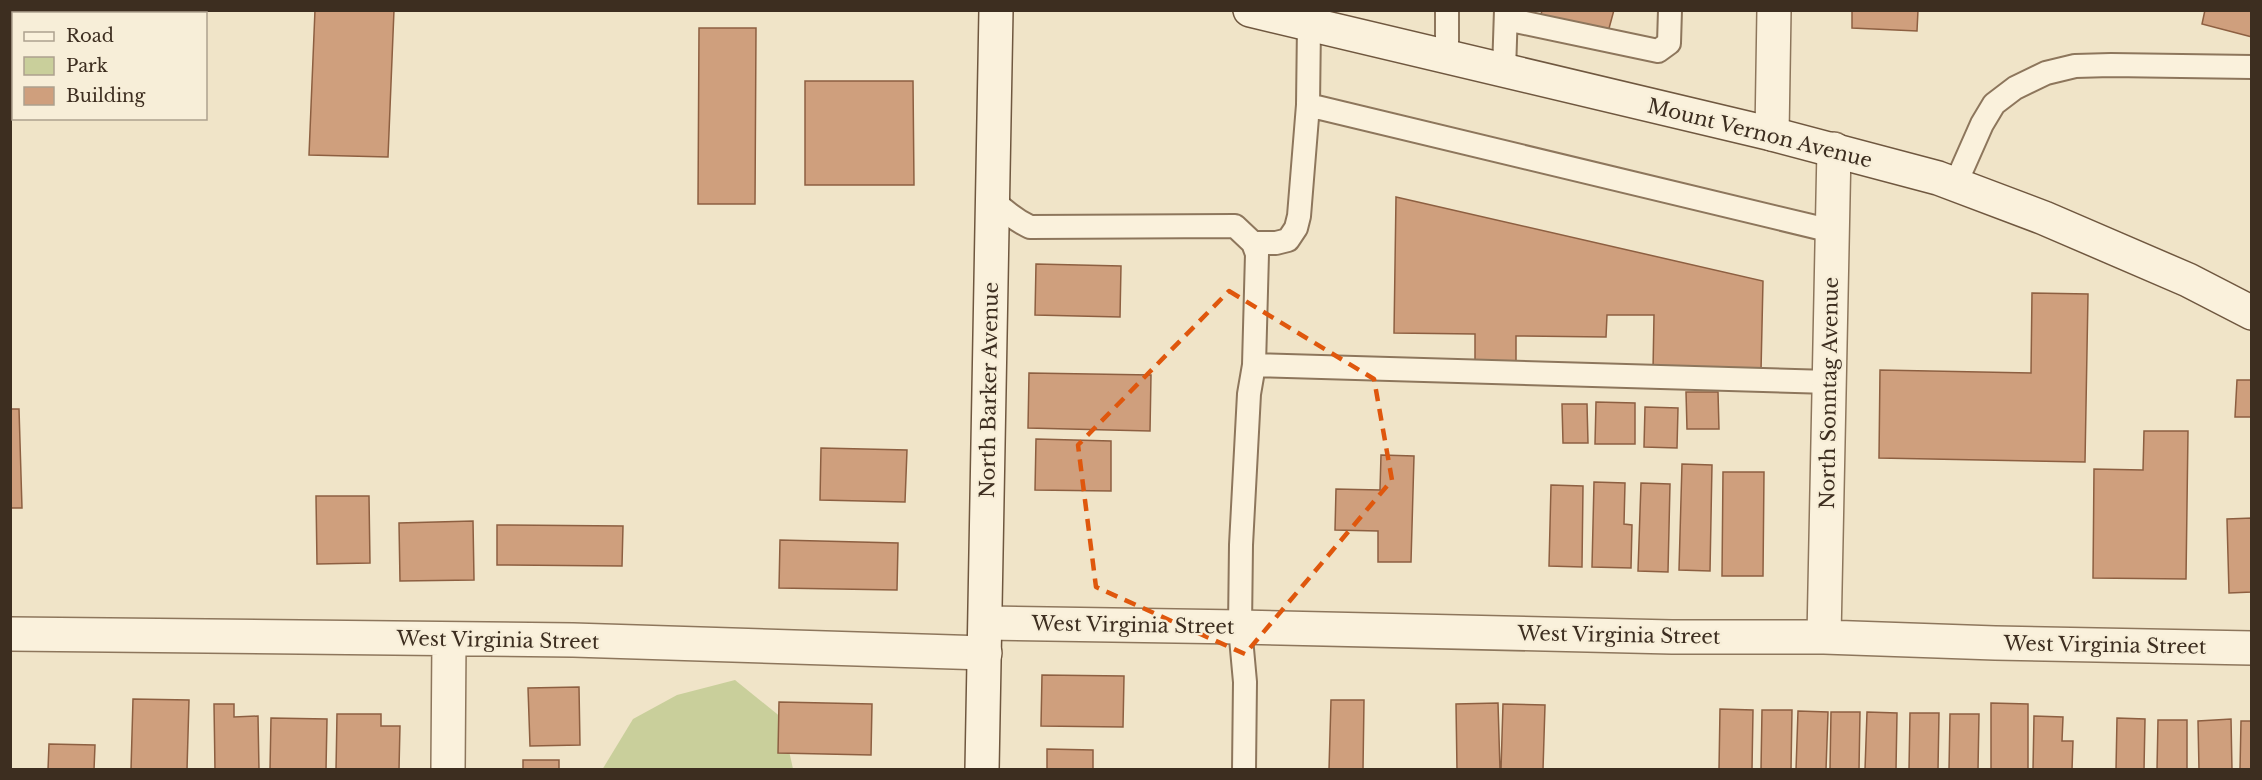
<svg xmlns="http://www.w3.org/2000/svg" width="2262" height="780" viewBox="0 0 2262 780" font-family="'Libre Baskerville',serif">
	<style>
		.green { fill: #c9cf9b }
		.building { fill: #cf9f7d; stroke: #8d5f41; stroke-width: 1.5 }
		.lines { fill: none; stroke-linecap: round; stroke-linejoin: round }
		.lane-casing { stroke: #8d765c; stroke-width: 26 }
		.street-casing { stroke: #8d765c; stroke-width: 36 }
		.secondary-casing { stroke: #6f573f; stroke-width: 36 }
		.lane { stroke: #faf1dc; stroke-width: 22 }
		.street { stroke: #faf1dc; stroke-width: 33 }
		.secondary { stroke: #faf1dc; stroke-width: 33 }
		.marked { fill: none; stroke: #df570d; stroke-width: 4.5; stroke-dasharray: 12 8; stroke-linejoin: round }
		.labels { text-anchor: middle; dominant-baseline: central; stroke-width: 4.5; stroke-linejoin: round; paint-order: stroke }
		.street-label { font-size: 20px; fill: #3d2e20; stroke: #f7eed8 }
	</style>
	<rect width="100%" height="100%" fill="#f0e4c8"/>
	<path class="green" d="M735,680l47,38 11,51 -191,1 31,-51 44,-24z"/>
	<path class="building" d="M315,10h79l-6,147 -79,-2z
		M1542,10h72l-6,22 -67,-17z
		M1852,10h66l-1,21 -65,-3z
		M2205,10h47v27l-50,-13z
		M699,28h57l-1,176h-57z
		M805,81h108l1,104h-109z
		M1396,197l367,84 -2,90 -108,-1 1,-55h-47l-1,22 -90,-1v25h-41v-27l-81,-1z
		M1036,264l85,2 -1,51 -85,-2z
		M2032,293l56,1 -3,168 -206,-4 1,-88 151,3z
		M1029,373l122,2 -1,56 -122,-3z
		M2237,380h15v37h-17z
		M1686,392h32l1,37h-32z
		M1596,402l39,1v41h-40z
		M1562,404h25l1,39h-25z
		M1645,407l33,1 -1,40 -33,-1z
		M10,409h9l3,99h-12z
		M2144,431h44l-2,148 -93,-1 1,-109 49,1z
		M1036,439l75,2v50l-76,-1z
		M821,448l86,2 -2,52 -85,-2z
		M1381,455l33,1 -3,106h-33v-31l-43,-1 1,-41 44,1z
		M1682,464l30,1 -2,106 -31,-1z
		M1723,472h41l-1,104h-41z
		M1594,482l31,1 -1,41 8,1 -1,43 -39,-1z
		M1641,483l29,1 -2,88 -30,-1z
		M1551,485l32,1 -1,81 -33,-1z
		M316,496h53l1,67 -53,1z
		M2252,518v74l-23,1 -2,-74z
		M473,521l1,59 -74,1 -1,-58z
		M497,525l126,1 -1,40 -125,-1z
		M780,540l118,3 -1,47 -118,-2z
		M1042,675l82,1 -1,51 -82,-1z
		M579,687l1,58 -50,1 -2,-58z
		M133,699l56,1 -2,70h-56z
		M1331,700h33l-1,70h-34z
		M779,702l93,2 -1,51 -93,-2z
		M1498,703l2,67h-43l-1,-66z
		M1991,703l37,1v66h-37z
		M214,704h20v13l24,-1 1,54h-44z
		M1503,704l42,1 -2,65h-42z
		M1720,709l33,1 -1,60h-33z
		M1762,710h30l-1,60h-30z
		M1798,711l30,1 -2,58h-30z
		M1831,712h29l-1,58h-29z
		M1867,712l30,1 -1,57h-31z
		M1910,713h29l-1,57h-29z
		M337,714h44v12h19l-1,44h-63z
		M1950,714h29l-1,56h-29z
		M2034,716l29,1 -1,24h11l-1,29h-39z
		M271,718l56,1 -1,51h-56z
		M2117,718l28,1 -1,51h-28z
		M2231,719l1,51h-33l-1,-49z
		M2158,720h29v50h-30z
		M2241,721h11v49h-12z
		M49,744l46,1 -1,25h-46z
		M1047,749l46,1v20h-46z
		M523,760h36v10h-36z"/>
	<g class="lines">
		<g class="lane-casing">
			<path id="lane" d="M1506,19l152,32 11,-8 1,-33
				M1447,58v-48
				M1504,71l2,-61
				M1308,105l524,126
				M1955,185l27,-61 12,-20 21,-16 31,-15 29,-7 36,-1 141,2
				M992,199c12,12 23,21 38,28l205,-1 18,17 4,11 -3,111 -5,29 -8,151 -1,82 5,55 -1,88
				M1253,243h23l12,-3 8,-12 3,-12 9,-111 1,-80
				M1254,365l575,17"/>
		</g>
		<g class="street-casing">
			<path id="street" d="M1772,134l2,-124
				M986,623l254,4 432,10h152l171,6 257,5
				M10,634l563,6 412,13
				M1824,637l10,-488
				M448,770l1,-130"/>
		</g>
		<g class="secondary-casing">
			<path id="secondary" d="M1250,10l522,124 166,44 106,40 144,62 64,33
				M982,770l14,-760"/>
		</g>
		<use href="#lane" class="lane"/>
		<use href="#street" class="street"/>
		<use href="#secondary" class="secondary"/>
	</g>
	<path class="marked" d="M1229,291l145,88 18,101 -147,174 -149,-67 -18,-142z"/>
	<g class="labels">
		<g class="street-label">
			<text transform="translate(1760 133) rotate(14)">Mount Vernon Avenue</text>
			<text transform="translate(989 390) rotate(-89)">North Barker Avenue</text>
			<text transform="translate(1829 393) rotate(-89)">North Sonntag Avenue</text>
			<text transform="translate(1133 625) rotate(1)">West Virginia Street</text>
			<text transform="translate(1619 635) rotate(1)">West Virginia Street</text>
			<text transform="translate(498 640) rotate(1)">West Virginia Street</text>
			<text transform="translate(2105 645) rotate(1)">West Virginia Street</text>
		</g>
	</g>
	<rect width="2262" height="780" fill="none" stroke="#3d2e20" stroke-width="24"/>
	<rect x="12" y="12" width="195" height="108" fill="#f7eed8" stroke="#ada18e" stroke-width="1.5"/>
	<rect x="24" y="32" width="30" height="9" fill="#faf1dc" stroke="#ada18e" stroke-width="1.5"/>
	<text x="66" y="42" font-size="18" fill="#3d2e20">Road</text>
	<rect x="24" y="57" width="30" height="18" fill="#c9cf9b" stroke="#ada18e" stroke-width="1.5"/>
	<text x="66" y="72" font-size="18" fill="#3d2e20">Park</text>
	<rect x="24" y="87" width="30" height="18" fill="#cf9f7d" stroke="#ada18e" stroke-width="1.5"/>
	<text x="66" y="102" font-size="18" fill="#3d2e20">Building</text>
</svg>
